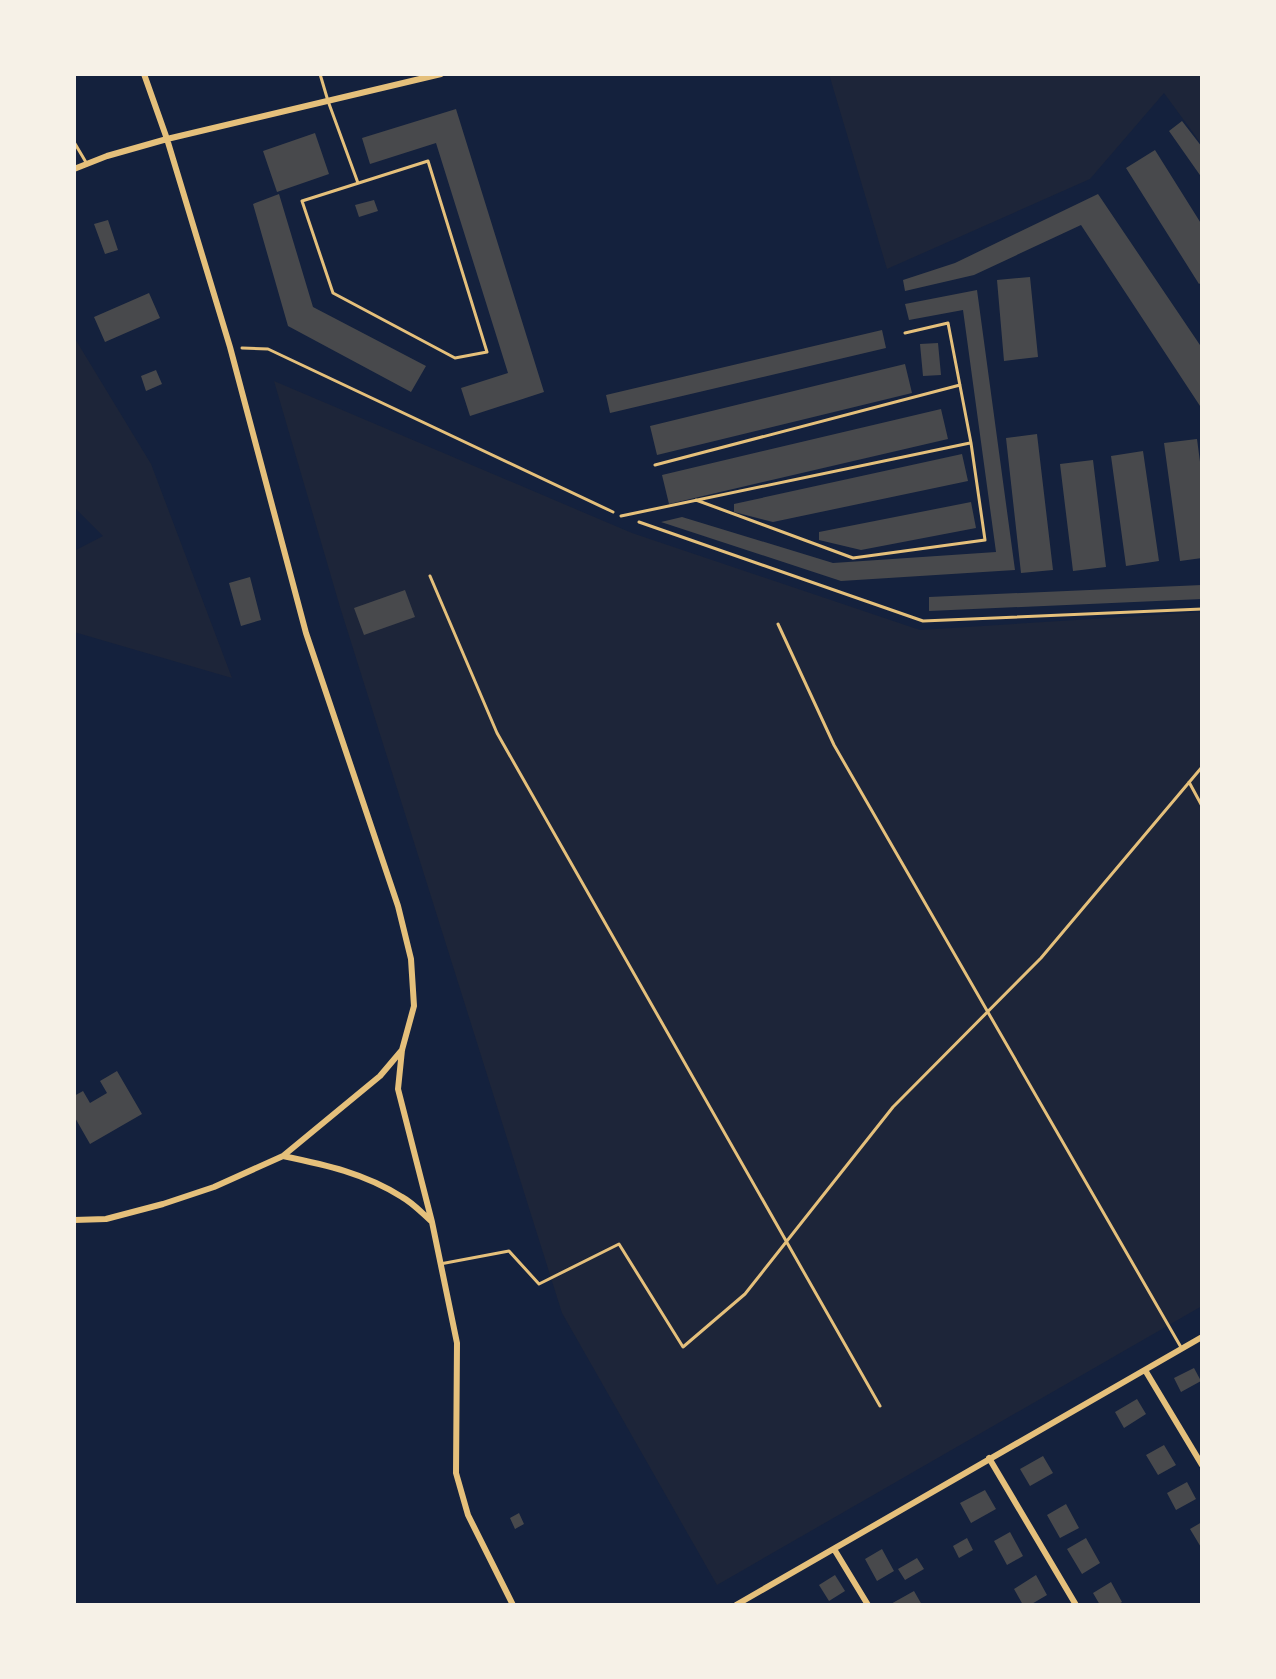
<svg xmlns="http://www.w3.org/2000/svg" width="1276" height="1679" viewBox="0 0 1276 1679" font-family="Raleway,sans-serif">
	<style>
		.green { fill: #1d2539 }
		.building { fill: #48494c }
		.lines { fill: none; stroke-linecap: round; stroke-linejoin: round }
		.path { stroke: #e5c07b; stroke-width: 3 }
		.service { stroke: #e5c07b; stroke-width: 3 }
		.minor { stroke: #e5c07b; stroke-width: 6 }
	</style>
	<rect width="100%" height="100%" fill="#14213d"/>
	<path class="green" d="M829,74h373v71l-38,-52 -74,86 -203,90z
		M74,337l77,127 81,214 -158,-46v-81l29,-15 -29,-29z
		M274,381l358,152 288,97 282,-18v694l-485,279 -155,-272 -222,-706z"/>
	<path class="building" d="M456,109l88,283 -74,24 -9,-28 47,-15 -72,-230 -66,21 -8,-26z
		M1182,121l20,26v31l-33,-47z
		M315,133l14,41 -52,18 -14,-41z
		M1155,150l47,75v57l-3,2 -73,-116z
		M279,194l34,113 113,59 -15,26 -123,-66 -35,-122z
		M1098,194l104,154v61l-121,-184 -107,50 -69,16 -2,-11 52,-17z
		M374,200l4,11 -19,6 -4,-12z
		M108,220l10,30 -13,4 -11,-30z
		M1030,277l8,80 -34,4 -7,-81z
		M977,290l38,280 -174,11 -180,-59 21,-5 151,46 163,-11 -33,-242 -54,10 -4,-16z
		M149,293l11,25 -55,24 -11,-25z
		M882,330l4,18 -276,65 -4,-18z
		M938,343l3,32 -18,1 -3,-32z
		M905,364l7,29 -255,62 -7,-29z
		M156,370l6,14 -16,7 -5,-15z
		M941,409l7,30 -279,65 -7,-29z
		M1037,434l16,136 -32,3 -15,-135z
		M1197,439l5,38v81l-22,3 -16,-118z
		M1143,451l16,110 -33,5 -15,-110z
		M962,454l6,27 -195,41 -39,-10v-8z
		M1093,460l13,107 -33,4 -13,-107z
		M971,502l5,26 -115,22 -42,-10v-8z
		M250,577l11,43 -20,6 -12,-43z
		M1202,585v14l-273,12v-14z
		M405,590l10,27 -51,18 -10,-27z
		M117,1071l25,43 -52,30 -16,-28v-20l9,-5 7,12 17,-10 -7,-12z
		M1194,1368l7,13 -20,11 -7,-14z
		M1137,1399l9,15 -22,14 -9,-16z
		M1164,1445l12,20 -18,10 -12,-20z
		M1043,1456l10,17 -23,13 -10,-17z
		M1187,1482l9,17 -20,11 -9,-17z
		M985,1490l11,19 -25,14 -11,-20z
		M1066,1504l13,24 -19,10 -13,-23z
		M519,1513l5,11 -9,5 -5,-11z
		M1202,1522v27l-12,-20z
		M1010,1532l13,24 -16,9 -13,-24z
		M967,1538l6,12 -14,8 -6,-12z
		M1086,1538l14,25 -18,11 -15,-25z
		M882,1549l12,22 -17,10 -12,-22z
		M917,1558l7,11 -19,11 -7,-11z
		M835,1575l10,16 -16,10 -10,-16z
		M1036,1575l11,20 -17,10h-7l-9,-16z
		M1111,1582l11,20 -5,3h-17l-7,-12z
		M914,1591l8,14h-33z"/>
	<g class="lines">
		<path class="path" d="M242,348l26,1 345,163
			M639,522l284,99 279,-12"/>
		<path class="service" d="M320,74l8,27 30,82
			M74,142l13,22
			M428,161l59,191 -32,6 -122,-65 -31,-92z
			M655,465l305,-80
			M696,500l157,58 132,-18 -14,-97 -23,-120 -43,10
			M621,516l349,-73
			M430,576l67,157 383,673
			M778,624l56,121 348,604
			M1189,782l13,24
			M440,1264l69,-13 30,33 80,-40 64,103 62,-53 148,-187 148,-149 161,-191"/>
		<path class="minor" d="M144,74l23,65 63,208 76,286 92,273 13,53 3,47 -12,44 -4,39 34,133 25,121 -1,130 12,42 45,90
			M74,169l33,-13 60,-17 274,-65
			M283,1156c43,9 81,17 119,41 11,6 20,16 29,24
			M74,1220l32,-1 57,-15 51,-17 69,-31 97,-80 22,-26
			M1145,1370l57,95
			M989,1458l87,147
			M834,1549l34,56
			M736,1605l466,-268"/>
	</g>
	<rect width="1276" height="1679" fill="none" stroke="#f6f1e7" stroke-width="152"/>
</svg>
